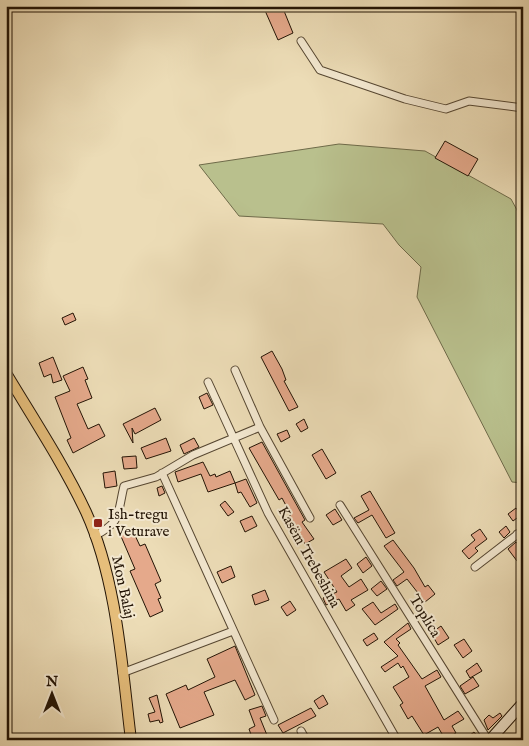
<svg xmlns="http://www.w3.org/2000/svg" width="529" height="746" viewBox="0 0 529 746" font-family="'IM FELL English',serif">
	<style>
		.green { fill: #b9c08d; stroke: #6e6a49 }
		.building { fill: #e5a98b; stroke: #231405 }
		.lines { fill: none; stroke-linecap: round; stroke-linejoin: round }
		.street-casing { stroke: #554631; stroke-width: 9 }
		.secondary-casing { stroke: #231405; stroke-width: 12 }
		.primary-casing { stroke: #231405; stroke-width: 12 }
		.street { stroke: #f3e8d0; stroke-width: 7 }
		.secondary { stroke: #f3e8d0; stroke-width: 10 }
		.primary { stroke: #e6be7b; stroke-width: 10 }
		.poi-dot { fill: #8f2418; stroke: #f3e8d0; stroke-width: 2 }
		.labels { text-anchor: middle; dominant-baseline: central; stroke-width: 4; stroke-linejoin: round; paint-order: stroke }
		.poi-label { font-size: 15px; fill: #231405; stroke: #f3e8d0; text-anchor: start }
		.street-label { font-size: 15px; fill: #231405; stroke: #f3e8d0 }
	</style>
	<rect width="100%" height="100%" fill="#ecdcb6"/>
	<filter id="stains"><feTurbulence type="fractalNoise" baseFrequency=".004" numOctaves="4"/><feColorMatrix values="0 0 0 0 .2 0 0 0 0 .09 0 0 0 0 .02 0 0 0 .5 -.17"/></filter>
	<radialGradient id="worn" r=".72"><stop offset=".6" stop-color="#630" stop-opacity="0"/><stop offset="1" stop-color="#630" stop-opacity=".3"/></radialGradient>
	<path class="green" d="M339,144l86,7 86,48 12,22v262l-11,-1 -95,-185 4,-30 -22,-22 -16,-21 -144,-8 -40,-51z"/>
	<path class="building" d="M263,6h19l11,27 -15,7z
		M445,141l33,18 -10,17 -33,-18z
		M73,313l3,7 -11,5 -3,-7z
		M272,351l10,18 4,11 -2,1 14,26 -9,4 -28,-54z
		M53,357l9,23 -9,3 -2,-9 -7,3 -5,-14z
		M83,367l5,12 -3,1 7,18 -15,6 11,25 11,-5 6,12 -32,17 -6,-13 4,-2 -16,-41 15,-6 -7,-15z
		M207,393l6,12 -9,4 -5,-12z
		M155,408l6,12 -26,14 -3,-6 1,15 -10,-19z
		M304,419l4,9 -7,4 -5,-8z
		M287,430l3,7 -9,5 -4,-8z
		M166,438l5,13 -25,8 -5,-11z
		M194,438l5,9 -15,7 -4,-9z
		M262,442l43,78 -3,2 12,17 -9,5 -18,-27 4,-2 -9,-17 -3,2 -30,-52z
		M322,449l14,24 -10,6 -14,-24z
		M136,456l1,12 -13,1 -2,-12z
		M203,462l7,14 5,-2 1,3 14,-6 5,12 -27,9 -7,-18 -23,8 -3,-10z
		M115,471l2,15 -12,2 -2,-15z
		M246,479l11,24 -7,4 -9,-15 -3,1 -3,-10z
		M162,486l3,7 -6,3 -2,-8z
		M370,491l25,42 -9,5 -14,-23 -14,8 -4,-5 15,-8 -8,-14z
		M225,501l9,11 -6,4 -8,-11z
		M516,508l5,7 -8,6 -5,-7z
		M335,509l7,11 -9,5 -7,-10z
		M252,516l5,10 -12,6 -5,-11z
		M506,526l4,6 -6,6 -5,-6z
		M132,529l8,17 5,-2 16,37 -6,3 6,14 -3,1 5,12 -13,6 -20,-46 5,-2 -15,-35z
		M480,529l7,10 -12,9 3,3 -9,8 -7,-8 13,-11 -4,-5z
		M393,540l21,28 11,19 3,-2 7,9 -10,8 -18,-23 -10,7 -4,-6 11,-8 -20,-26z
		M516,542l7,8v7l-6,4 -9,-12z
		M366,557l6,9 -9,7 -6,-9z
		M346,559l6,9 -11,8 8,11 12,-8 7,11 -17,10 4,5 -9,6 -7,-12 -13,6 -3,-7 14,-6 -13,-20z
		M231,566l4,11 -13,6 -5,-11z
		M381,581l6,8 -10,7 -6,-7z
		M265,590l4,10 -14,5 -3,-10z
		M290,601l6,9 -9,6 -6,-9z
		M373,602l8,11 14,-9 3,5 -23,16 -13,-16z
		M408,623l3,6 -15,10 4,4 -2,2 24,34 15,-9 4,7 -16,9 19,34 14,-9 6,8 -12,7 4,7 -11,6 -7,-12 -14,8 -12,-19 -4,3 -8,-14 3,-2 -10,-16 16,-10 -6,-11 -2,2 -3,-5 -13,9 -4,-5 17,-11 -14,-14z
		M441,626l8,12 -11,7 -7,-12z
		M374,633l4,6 -11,7 -4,-6z
		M464,639l8,12 -9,7 -9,-13z
		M235,646l20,49 -10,5 -10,-20 -31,12 10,23 -34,13 -14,-34 20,-9 2,5 27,-13 -8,-18z
		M477,663l5,8 -12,7 -4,-7z
		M473,677l6,9 -14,8 -5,-8z
		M157,695l6,27 -3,1 -1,-3 -9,2 -2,-8 7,-2 -6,-14z
		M323,695l5,9 -9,5 -5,-8z
		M262,706l4,10 -6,2 9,22h-16l-4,-11 6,-3 -6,-16z
		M311,708l5,8 -33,17 -5,-8z
		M500,713l2,3 -14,14 -4,-10 5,-5 4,3z
		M474,732l6,8h-16z"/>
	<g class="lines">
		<g class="street-casing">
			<path id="street" d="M301,41l19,29 85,29 41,10 23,-8 54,7
				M235,370l25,57 50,91
				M208,382l60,131 129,227
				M162,473l112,247
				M340,505l148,235
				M517,534l6,6
				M94,536c28,-14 23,-21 30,-50l32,-9 37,-22 67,-28
				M475,567l48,-37
				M122,673l111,-42
				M301,731l5,9"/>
		</g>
		<g class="secondary-casing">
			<path id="secondary" d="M490,740l33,-37"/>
		</g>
		<g class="primary-casing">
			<path id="primary" d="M6,373c27,45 58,92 80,139 31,68 36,155 45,228"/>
		</g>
		<use href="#street" class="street"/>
		<use href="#secondary" class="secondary"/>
		<use href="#primary" class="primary"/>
	</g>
	<rect class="poi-dot" x="93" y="518" width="10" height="10" rx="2.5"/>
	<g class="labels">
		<g class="poi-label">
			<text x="108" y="514">Ish-tregu<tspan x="108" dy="17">i Veturave</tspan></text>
		</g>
		<g class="street-label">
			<text transform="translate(309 557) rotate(61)">Kasëm Trebeshina</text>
			<text transform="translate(123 587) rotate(78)">Mon Balaj</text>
			<text transform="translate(425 616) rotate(59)">Toplica</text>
		</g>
	</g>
	<rect width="529" height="746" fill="none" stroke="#ecdcb6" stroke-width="25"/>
	<rect x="8" y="8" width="514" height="731" fill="none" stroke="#231405" stroke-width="2.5"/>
	<rect x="12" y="12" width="504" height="721" fill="none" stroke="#231405"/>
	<g transform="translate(52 694)" stroke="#f3e8d0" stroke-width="4" paint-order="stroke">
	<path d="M0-4L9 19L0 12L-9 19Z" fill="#231405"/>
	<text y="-8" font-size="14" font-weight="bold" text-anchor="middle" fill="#231405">N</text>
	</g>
	<rect width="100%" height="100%" filter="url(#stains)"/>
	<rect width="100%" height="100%" fill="url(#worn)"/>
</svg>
